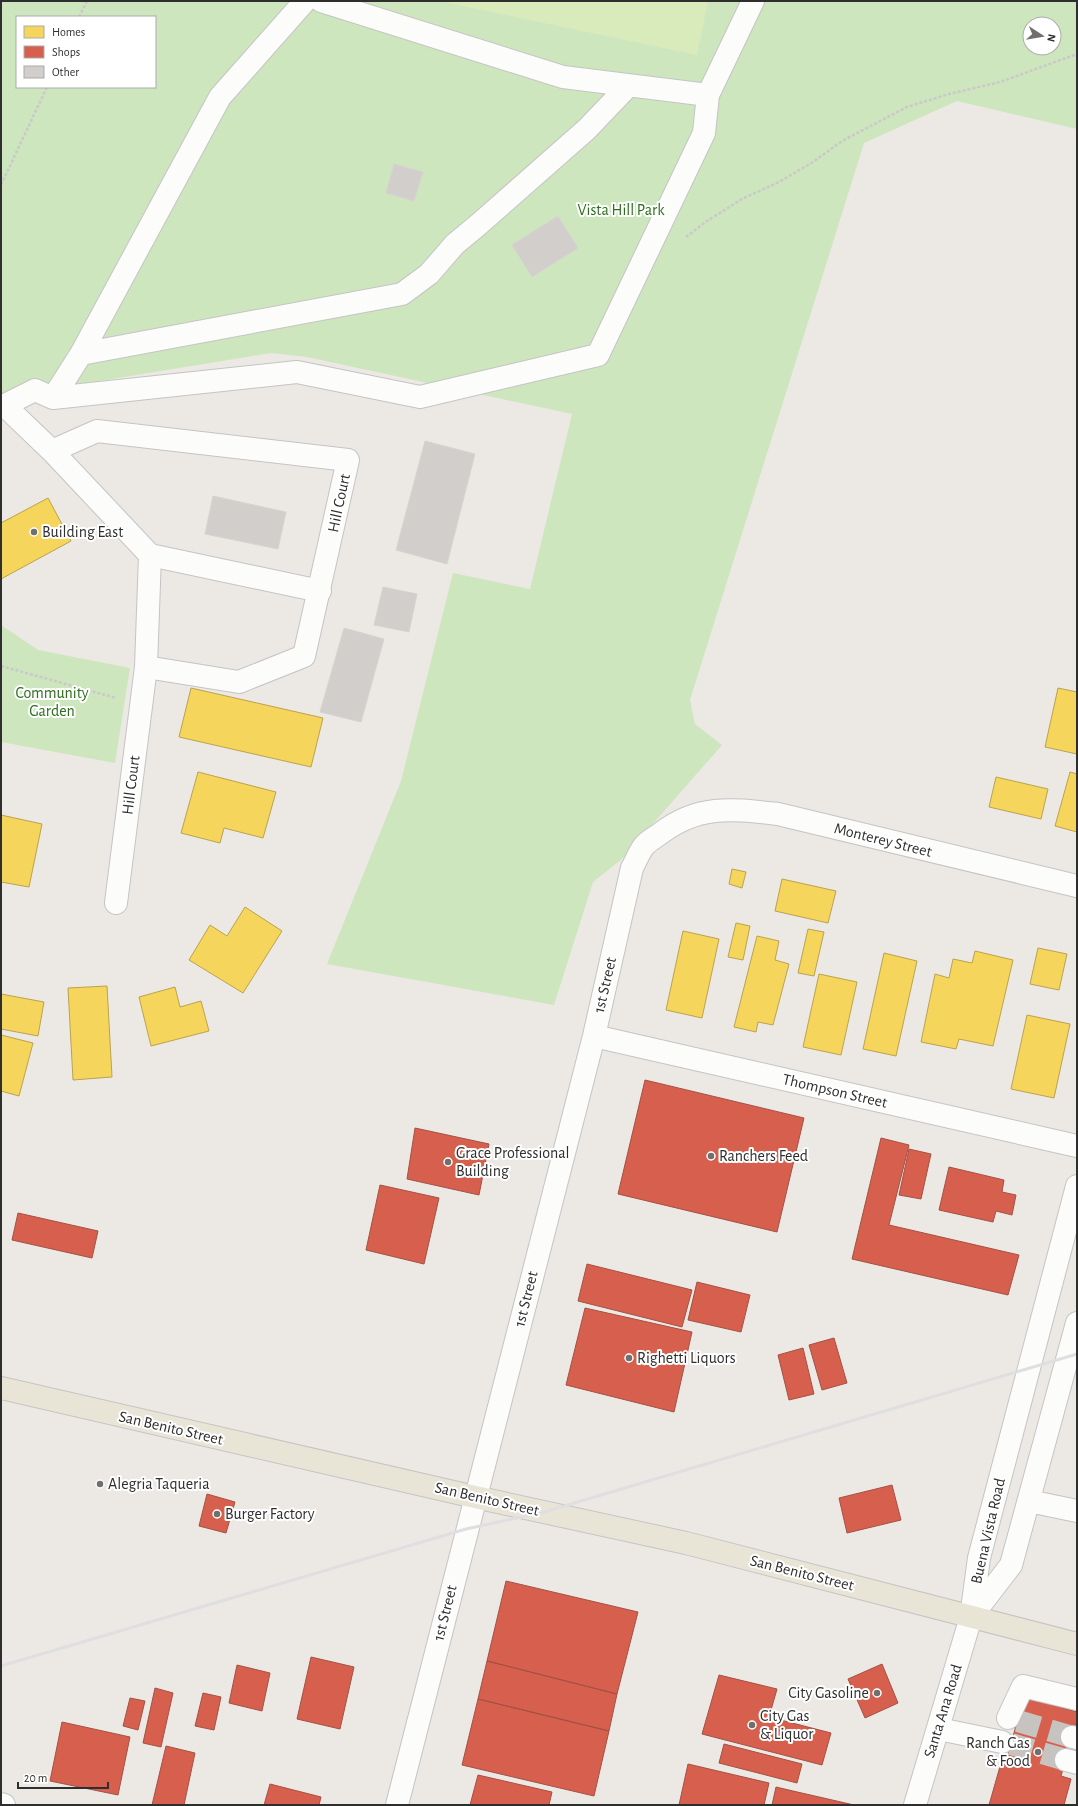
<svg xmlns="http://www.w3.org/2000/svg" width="1078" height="1806" viewBox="0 0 1078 1806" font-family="'Alegreya Sans',sans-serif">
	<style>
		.green { fill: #cee6be; fill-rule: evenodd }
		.pitch { fill: #d9eabb }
		.homes { fill: #f6d55c; stroke: #baa34e }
		.shops { fill: #d6604d; stroke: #a45144 }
		.building { fill: #d1cecb; stroke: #d7d4d0 }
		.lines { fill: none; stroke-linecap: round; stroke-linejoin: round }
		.minor-tunnel { stroke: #c6c3c0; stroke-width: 22; stroke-dasharray: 22 11; stroke-linecap: butt }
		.minor-casing { stroke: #c5c4c5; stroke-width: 24 }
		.major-casing { stroke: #c6c5c4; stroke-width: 24 }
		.path { stroke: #c9c9c8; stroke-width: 2.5; stroke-dasharray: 3 2; stroke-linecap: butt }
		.minor { stroke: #fcfcfb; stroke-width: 22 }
		.major { stroke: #e8e4d6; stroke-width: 22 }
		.rail { stroke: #dfdfe1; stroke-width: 3 }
		.poi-dot { fill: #706f6e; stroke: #fff; stroke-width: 1.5 }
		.labels { text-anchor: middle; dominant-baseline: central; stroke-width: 4; stroke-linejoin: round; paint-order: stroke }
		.park-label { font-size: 16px; fill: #2c6e1b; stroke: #fff }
		.street-label { font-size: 16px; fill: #2e2e2e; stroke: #fff }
		.poi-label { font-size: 16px; fill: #2e2e2e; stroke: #fff; text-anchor: start }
	</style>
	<rect width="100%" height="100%" fill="#ece8e4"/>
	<path class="green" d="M1,1h1076v128l-120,-28 -93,42 -174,557 5,24 27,21 -100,114 -29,23 -39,123 -227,-41 74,-183 52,-208 77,16 42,-175 -265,-57 -36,-4 -270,44zM17,17h138v70h-138zM1030,24h24v24h-24z
		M1,625l37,25 92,18 -15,95 -114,-21z"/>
	<path class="pitch" d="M439,1h269l-11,54z"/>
	<path class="homes" d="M48,498l23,43 -70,38v-56z
		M191,688l132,30 -12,49 -132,-30z
		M1058,688l19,4v62l-32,-7z
		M198,772l78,20 -13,46 -39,-10 -4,15 -39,-10z
		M1070,772l7,2v58l-22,-6z
		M996,777l52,12 -7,30 -52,-12z
		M1,815l41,9 -13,63 -28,-5z
		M732,869l14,3 -4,16 -13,-4z
		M782,879l54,12 -8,32 -53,-12z
		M245,907l37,24 -39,62 -54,-33 21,-35 17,11z
		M736,923l14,3 -7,34 -15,-3z
		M808,929l16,3 -10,44 -16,-3z
		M683,931l36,8 -17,79 -36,-8z
		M757,936l22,5 -4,19 14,4 -16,61 -15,-3 -2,10 -22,-5z
		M1038,948l29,6 -8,36 -29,-6z
		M975,951l38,9 -20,86 -34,-7 -3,10 -35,-7 14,-68 14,4 4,-19 19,4z
		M884,953l33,8 -21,95 -33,-7z
		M819,974l38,8 -16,73 -38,-8z
		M107,986l5,91 -39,3 -5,-92z
		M175,987l5,20 21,-6 8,30 -58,15 -12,-49z
		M1,994l43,8 -6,34 -37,-7z
		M1027,1015l43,9 -16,74 -43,-9z
		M1,1035l32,8 -14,53 -18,-5z"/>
	<path class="shops" d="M645,1080l159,38 -27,114 -159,-38z
		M415,1128l74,16 -10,51 -72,-16z
		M881,1138l28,7 -20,80 130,30 -11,40 -156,-36z
		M909,1149l22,5 -10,45 -22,-4z
		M949,1167l55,13 -2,12 14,3 -4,20 -16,-4 -3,11 -54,-12z
		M380,1185l59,13 -15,66 -58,-14z
		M18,1213l80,18 -6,27 -80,-18z
		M587,1264l105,26 -10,37 -104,-26z
		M697,1282l53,13 -9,37 -53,-12z
		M585,1308l107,24 -18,80 -108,-27z
		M834,1338l13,45 -25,7 -13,-45z
		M803,1348l11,46 -25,6 -11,-45z
		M892,1485l9,35 -54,13 -8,-35z
		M207,1494l28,8 -9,31 -27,-7z
		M506,1581l132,31 -21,82 -130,-33z
		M311,1657l43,10 -14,62 -43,-10z
		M487,1661l130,33 -8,37 -131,-32z
		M882,1664l16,39 -33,15 -17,-39z
		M237,1665l33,8 -8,38 -33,-8z
		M719,1675l58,14 -8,28 62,16 -9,32 -120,-31z
		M155,1688l18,5 -12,54 -18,-4z
		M203,1693l18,4 -7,33 -19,-4z
		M1024,1697l53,15v9l-16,55 10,3 -7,26h-75l12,-42 4,2z
		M130,1698l15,3 -7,29 -15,-4z
		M478,1699l131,32 -15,65 -132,-31z
		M62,1722l68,15 -12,58 -68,-14z
		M724,1744l78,20 -5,19 -78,-20z
		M166,1746l29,7 -11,52h-32z
		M688,1764l81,19 -5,22h-85z
		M478,1775l74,17 -3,13h-79z
		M270,1784l51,13 -2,8h-55z
		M776,1787l17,4 61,14h-82z"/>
	<path class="building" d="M394,164l29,8 -9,29 -28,-8z
		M558,216l20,32 -46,29 -20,-32z
		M425,441l50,13 -28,110 -51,-14z
		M213,496l73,16 -8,37 -73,-15z
		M383,587l34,7 -8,38 -35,-7z
		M344,628l40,11 -23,83 -41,-10z"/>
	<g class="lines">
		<path class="minor-tunnel" d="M1018,1721l54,16
			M1011,1744l55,16"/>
		<g class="minor-casing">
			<path id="minor" d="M708,95l45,-94
				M81,354l139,-257 85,-96
				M53,398l244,-26 123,25 178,-42 106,-222 4,-38 -145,-18 -242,-76
				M4,405l48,46 98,104 -4,112
				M1,407l34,-17 18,8 28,-44 321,-60 27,-20 26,-30 23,-19 109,-96 42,-44
				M52,451l45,-20 251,29 -44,196 -65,26 -93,-15 -30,236
				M150,555l170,36
				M594,1036l483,110
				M1077,1186l-98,372 -8,59 40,-52 66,-242
				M1029,1501l48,10
				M1008,1718l15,-32 54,13
				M939,1729l63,13
				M1072,1737l5,1
				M1066,1760l11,3
				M1,1804l3,1
				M397,1805l197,-769 38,-168c4,-7 7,-16 12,-22 4,-5 12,-9 17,-13 38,-29 72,-24 117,-19l299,72
				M915,1805l56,-188"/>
		</g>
		<g class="major-casing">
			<path id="major" d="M1,1388l474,109 211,46 391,101"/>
		</g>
		<path class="path" d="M79,17l8,-16
			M1,185l46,-98
			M686,237l21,-16 35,-22 37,-17 34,-20 29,-21 65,-34 42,-13 51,-12 77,-28
			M1,666l115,32"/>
		<use href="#minor" class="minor"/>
		<use href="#major" class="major"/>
		<path class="rail" d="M1,1666l465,-137 78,-17 533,-158"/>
	</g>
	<g class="poi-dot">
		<circle cx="34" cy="532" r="4"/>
		<circle cx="711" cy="1156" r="4"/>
		<circle cx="448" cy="1162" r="4"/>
		<circle cx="629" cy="1358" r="4"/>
		<circle cx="100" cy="1484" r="4"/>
		<circle cx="217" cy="1514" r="4"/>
		<circle cx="877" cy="1693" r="4"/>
		<circle cx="752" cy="1725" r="4"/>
		<circle cx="1038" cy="1752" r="4"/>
	</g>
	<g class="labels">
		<g class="park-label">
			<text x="621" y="210">Vista Hill Park</text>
			<text x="52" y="693">Community<tspan x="52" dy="18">Garden</tspan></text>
		</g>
		<g class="street-label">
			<text transform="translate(339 503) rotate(-78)">Hill Court</text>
			<text transform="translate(131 785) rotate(-83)">Hill Court</text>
			<text transform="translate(883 840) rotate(14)">Monterey Street</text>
			<text transform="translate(605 985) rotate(-77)">1st Street</text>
			<text transform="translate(835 1091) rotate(13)">Thompson Street</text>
			<text transform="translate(526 1299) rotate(-76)">1st Street</text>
			<text transform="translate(171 1428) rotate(13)">San Benito Street</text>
			<text transform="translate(487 1499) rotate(13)">San Benito Street</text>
			<text transform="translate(988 1531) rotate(-77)">Buena Vista Road</text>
			<text transform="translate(802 1573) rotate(14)">San Benito Street</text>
			<text transform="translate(445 1613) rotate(-76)">1st Street</text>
			<text transform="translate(943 1711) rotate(-73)">Santa Ana Road</text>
		</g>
		<g class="poi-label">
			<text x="42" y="532">Building East</text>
			<text x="456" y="1153">Grace Professional<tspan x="456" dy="18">Building</tspan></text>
			<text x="719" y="1156">Ranchers Feed</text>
			<text x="637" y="1358">Righetti Liquors</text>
			<text x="108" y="1484">Alegria Taqueria</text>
			<text x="225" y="1514">Burger Factory</text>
			<text x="869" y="1693" text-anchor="end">City Gasoline</text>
			<text x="760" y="1716">City Gas<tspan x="760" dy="18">&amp; Liquor</tspan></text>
			<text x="1030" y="1743" text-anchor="end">Ranch Gas<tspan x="1030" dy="18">&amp; Food</tspan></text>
		</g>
	</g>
	<rect width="1078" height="1806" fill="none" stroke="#2e2e2e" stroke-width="4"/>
	<rect x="16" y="16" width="140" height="72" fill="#ffffff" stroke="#ababab"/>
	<rect x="24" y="26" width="20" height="12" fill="#f6d55c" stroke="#ababab"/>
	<text x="52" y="36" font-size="12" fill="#2e2e2e">Homes</text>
	<rect x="24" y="46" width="20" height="12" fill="#d6604d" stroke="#ababab"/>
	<text x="52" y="56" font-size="12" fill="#2e2e2e">Shops</text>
	<rect x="24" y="66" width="20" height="12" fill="#d1cecb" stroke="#ababab"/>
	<text x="52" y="76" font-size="12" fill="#2e2e2e">Other</text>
	<g transform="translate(1042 36) rotate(102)"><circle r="19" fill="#ffffff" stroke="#ababab"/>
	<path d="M0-3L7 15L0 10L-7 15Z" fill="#706f6e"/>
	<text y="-6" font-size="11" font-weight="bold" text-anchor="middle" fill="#2e2e2e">N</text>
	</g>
	<path d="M18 1782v6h90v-6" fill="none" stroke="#2e2e2e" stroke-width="2"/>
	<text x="24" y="1782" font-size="12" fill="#2e2e2e" stroke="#ffffff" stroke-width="3" paint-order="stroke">20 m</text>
</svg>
